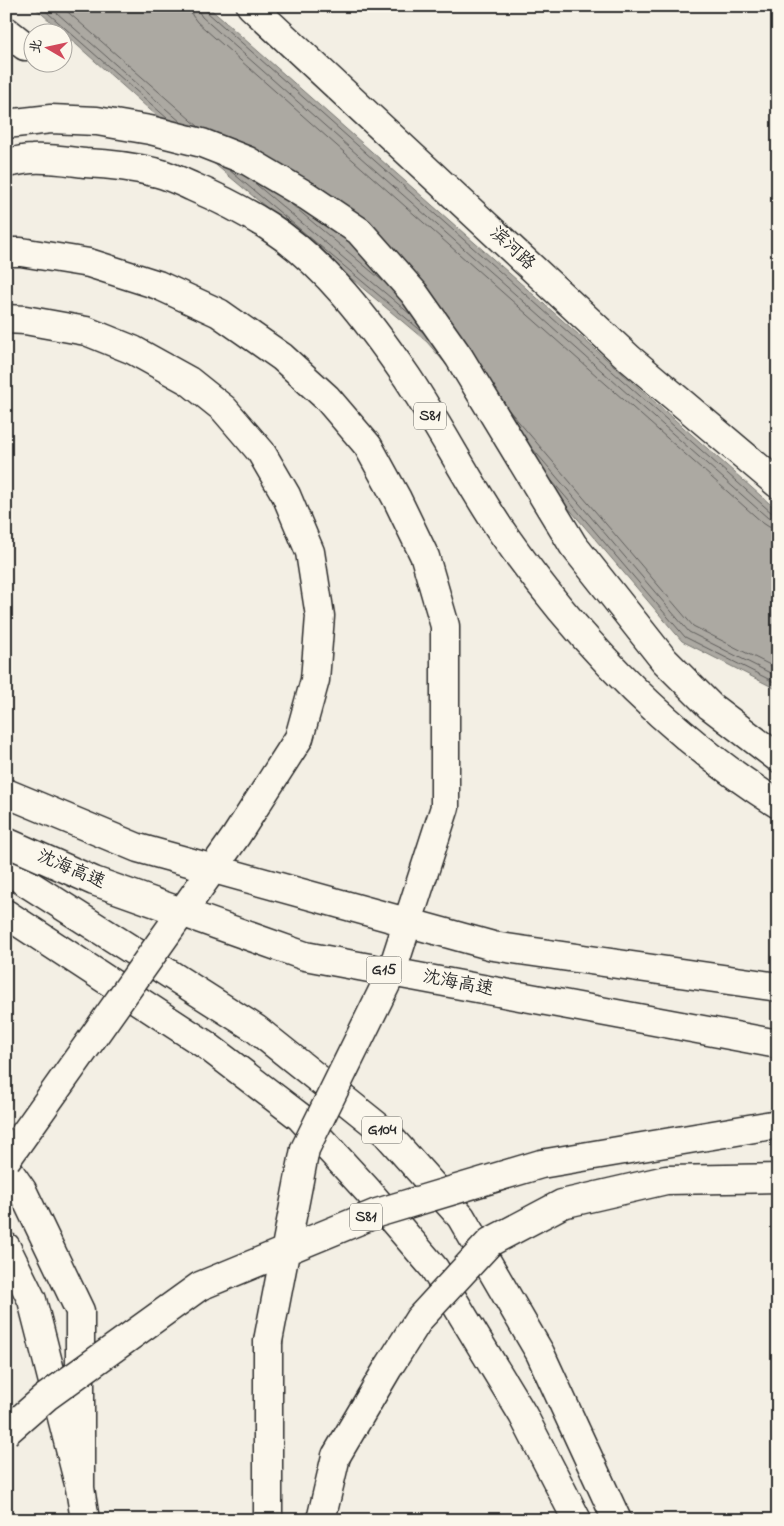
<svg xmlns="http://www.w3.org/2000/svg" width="784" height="1526" viewBox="0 0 784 1526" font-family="'Indie Flower','LXGW WenKai TC',sans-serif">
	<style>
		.water { fill: #aca9a2; stroke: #787772 }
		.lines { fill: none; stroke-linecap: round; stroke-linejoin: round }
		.shore { stroke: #5f5d5b; stroke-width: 1 }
		.minor-casing { stroke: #2b2b2b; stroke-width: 31 }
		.highway-casing { stroke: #2b2b2b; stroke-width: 31 }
		.minor { stroke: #fbf7ec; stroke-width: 28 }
		.highway { stroke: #fbf7ec; stroke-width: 28 }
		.highway-bridge-casing { stroke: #2b2b2b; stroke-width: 31; stroke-linecap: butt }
		.highway-bridge { stroke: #fbf7ec; stroke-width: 28 }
		.labels { text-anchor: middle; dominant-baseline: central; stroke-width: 4; stroke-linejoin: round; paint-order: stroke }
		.shield { fill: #fbf7ec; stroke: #696865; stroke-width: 1 }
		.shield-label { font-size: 16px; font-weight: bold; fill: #2b2b2b }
		.street-label { font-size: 18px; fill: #2b2b2b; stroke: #fbf7ec }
	</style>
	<rect width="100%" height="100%" fill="#f3efe4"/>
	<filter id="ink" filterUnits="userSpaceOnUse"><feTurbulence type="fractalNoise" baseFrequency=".02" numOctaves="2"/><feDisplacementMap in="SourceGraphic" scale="10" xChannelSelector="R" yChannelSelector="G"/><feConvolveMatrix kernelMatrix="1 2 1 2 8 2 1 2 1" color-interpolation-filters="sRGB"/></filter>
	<g filter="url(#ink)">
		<path class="water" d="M33,6h174l571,505v179l-96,-49 -255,-299 -278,-233z"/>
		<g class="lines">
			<path class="shore" d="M40,6l128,113
				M49,6l133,117
				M61,6l138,121
				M191,6l1,9 5,7 566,501 6,4 9,1
				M198,6l1,6 3,5 566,501 10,3
				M205,6l2,6 565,501 6,1
				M228,169l196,164
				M251,180l159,134
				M291,204l93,78
				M507,408l186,218 85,43
				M532,448l157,184 89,45
				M552,481l133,156 93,47"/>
			<g class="minor-casing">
				<path id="minor" d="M251,6l379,353 148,125
					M6,31l19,15"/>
			</g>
			<g class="highway-casing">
				<path id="highway" d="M6,124l45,-5 46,2 53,9 52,13 46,18 59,35 52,35 55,62 45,64 114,188 91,115 46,46 68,52
					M6,163c9,-1 18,-4 26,-4 18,-1 36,2 53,4 25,1 50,4 73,10 12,3 24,9 35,14 26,11 51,24 75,39 57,37 101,96 139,151 34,51 62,107 97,158 74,105 165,200 274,269
					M6,867l16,13 234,149 130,104 75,84 79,136 77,167
					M6,914l200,131 94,72 68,74 66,77 89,147 54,105
					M6,1167l16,23 58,121v177
					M6,1247l26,53 48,188 5,32
					M268,1520v-179
					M321,1520l15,-64"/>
			</g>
			<use href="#minor" class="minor"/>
			<use href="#highway" class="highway"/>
			<g class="highway-bridge-casing">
				<path id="highway-bridge" d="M6,252h15l68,11 69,22 61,28 63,44 45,41 41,48 29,53 28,58 20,69v181l-54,167 -86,175 -37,192
					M6,319l19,1 61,11 47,19 56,31 35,28 37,43 25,43 24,57 10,64 -5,64 -16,58 -63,98 -230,324
					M6,793l132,55 355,98 285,41
					M6,842l88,39 211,75 473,88
					M6,1432l40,-35 154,-111 177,-73 164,-49 237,-40
					M336,1456l52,-88 31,-49 71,-77 72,-38 104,-24 112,-2"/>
			</g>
			<use href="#highway-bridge" class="highway-bridge"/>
		</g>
	</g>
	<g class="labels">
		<g class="shield">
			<rect x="414" y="402.5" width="32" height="27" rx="4"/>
			<rect x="366.5" y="956.5" width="35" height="27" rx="4"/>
			<rect x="362" y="1116.5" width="40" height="27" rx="4"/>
			<rect x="350" y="1203.5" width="32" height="27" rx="4"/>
		</g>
		<g class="shield-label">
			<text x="430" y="416">S81</text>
			<text x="384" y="970">G15</text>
			<text x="382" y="1130">G104</text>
			<text x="366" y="1217">S81</text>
		</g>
		<g class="street-label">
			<text transform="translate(512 249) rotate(43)">滨河路</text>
			<text transform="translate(71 870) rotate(23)">沈海高速</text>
			<text transform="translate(458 984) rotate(11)">沈海高速</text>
		</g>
	</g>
	<rect width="784" height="1526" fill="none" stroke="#fbf7ec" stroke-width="25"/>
	<rect x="12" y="12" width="759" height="1501" fill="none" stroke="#2b2b2b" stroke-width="2" filter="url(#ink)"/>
	<g transform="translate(48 48) rotate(279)"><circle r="24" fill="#fbf7ec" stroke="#a8a59f"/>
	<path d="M0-4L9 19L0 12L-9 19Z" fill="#d1495b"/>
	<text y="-8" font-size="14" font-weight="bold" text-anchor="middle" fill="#2b2b2b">北</text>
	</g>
</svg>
